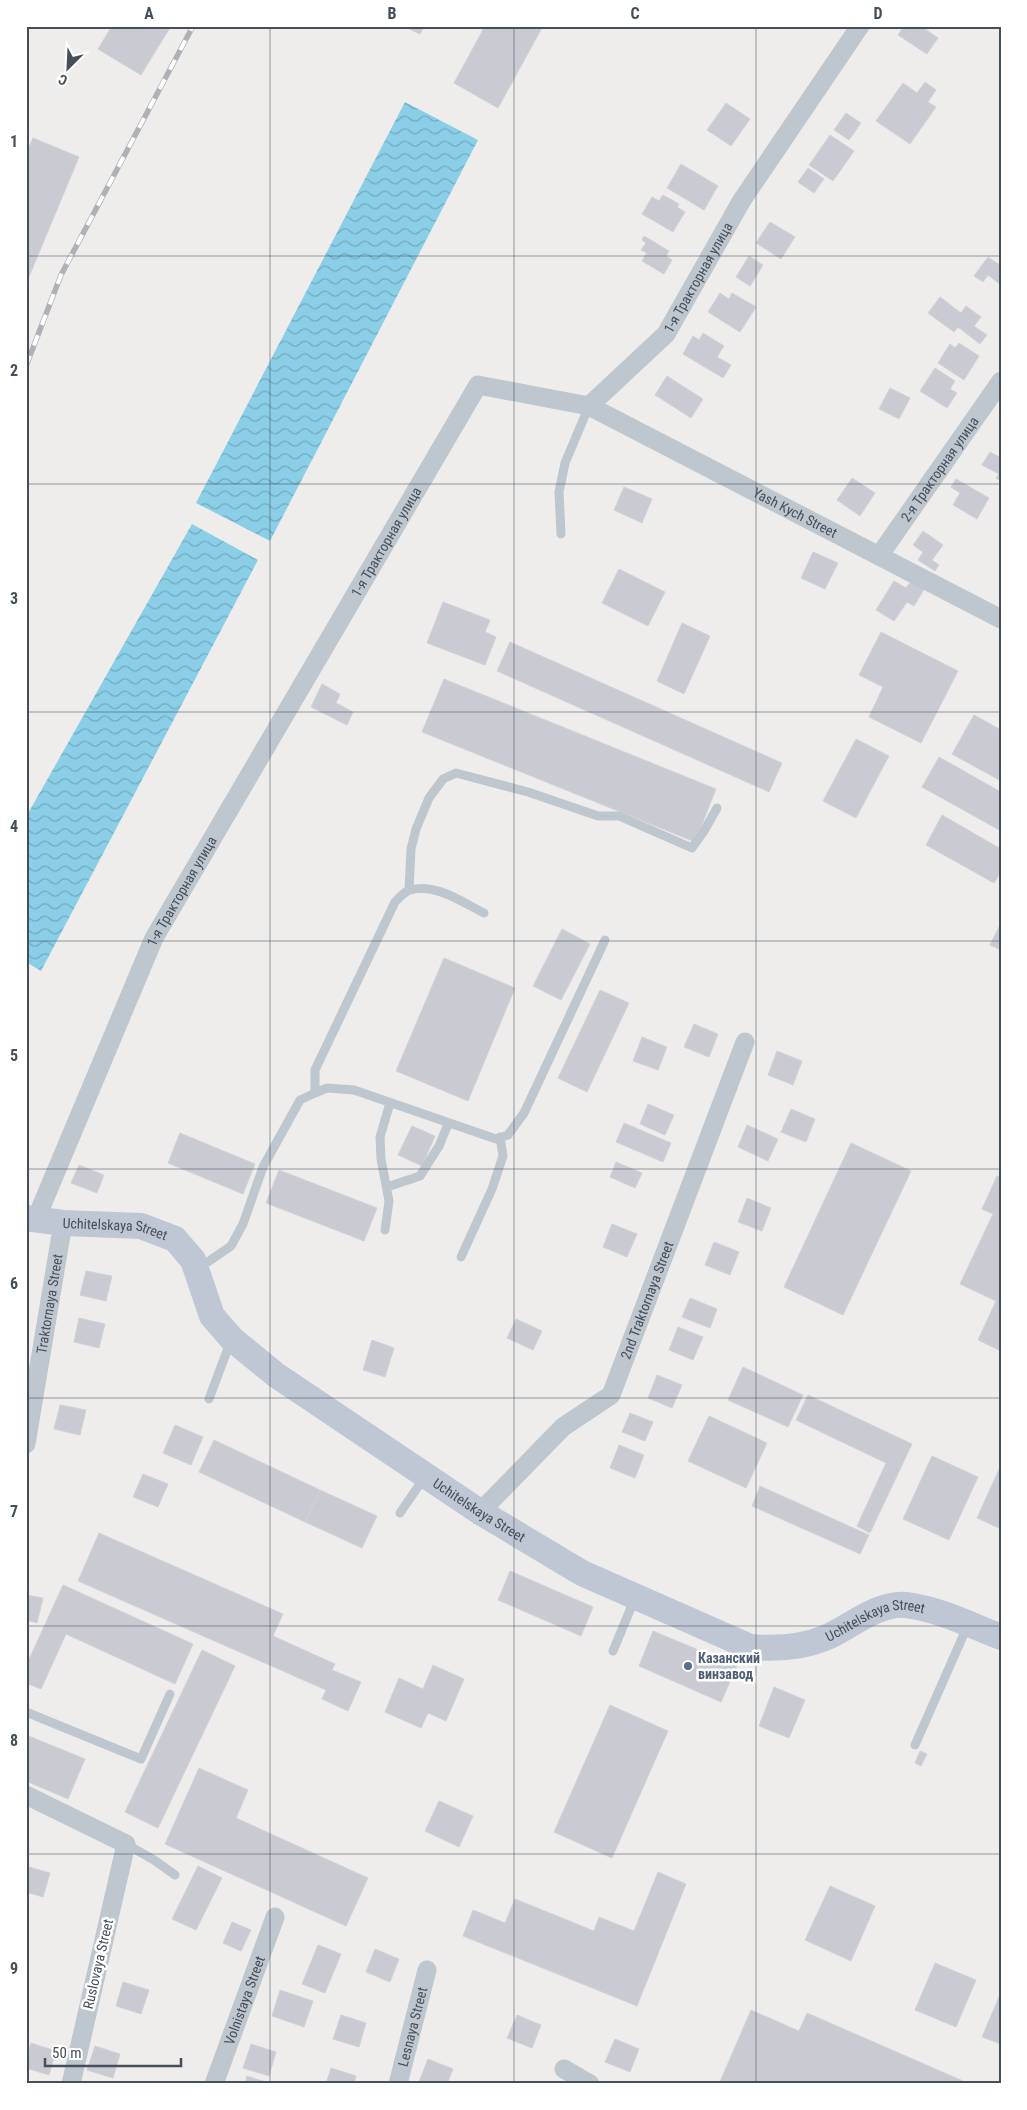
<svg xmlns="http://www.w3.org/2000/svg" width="1027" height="2110" viewBox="0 0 1027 2110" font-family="'Roboto Condensed',sans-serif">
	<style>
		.water { fill: url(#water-waves) }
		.building { fill: #cacbd2; stroke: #d1d2d8 }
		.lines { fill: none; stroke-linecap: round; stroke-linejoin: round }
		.lane { stroke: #bec6ce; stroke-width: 9 }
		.street { stroke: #bec6ce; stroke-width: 19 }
		.secondary { stroke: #bec7d3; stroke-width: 26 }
		.rail-casing { stroke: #afb1b7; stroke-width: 5.5 }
		.rail { stroke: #fff; stroke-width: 4; stroke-dasharray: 11; stroke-linecap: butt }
		.grid { fill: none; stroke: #464f59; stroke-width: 1; stroke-opacity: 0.55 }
		.service-dot { fill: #5c6f8a; stroke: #fff; stroke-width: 2 }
		.labels { text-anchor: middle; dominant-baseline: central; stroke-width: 5; stroke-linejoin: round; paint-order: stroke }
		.street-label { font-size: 14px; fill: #464f59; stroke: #fff }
		.service-label { font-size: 14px; font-weight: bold; fill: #4e5e75; stroke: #fff; text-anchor: start }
		.neatline { fill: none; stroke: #464f59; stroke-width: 2 }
		.grid-label { font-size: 16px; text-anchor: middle; font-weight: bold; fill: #464f59 }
	</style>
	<defs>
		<pattern id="water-waves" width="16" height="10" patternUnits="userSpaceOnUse" patternTransform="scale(1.25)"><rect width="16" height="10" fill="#8acfe7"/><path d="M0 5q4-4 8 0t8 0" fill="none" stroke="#73aabe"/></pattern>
	</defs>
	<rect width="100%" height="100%" fill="#efedec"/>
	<path class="water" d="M405,102l73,38 -208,401 -74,-38z
		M192,524l66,36 -217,411 -15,-9v-145z"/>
	<path class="building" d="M112,26h59l-30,49 -43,-26z
		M403,26h21l-4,8z
		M485,26h58l-45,82 -44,-25z
		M904,26h17l17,12 -11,16 -29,-19z
		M925,82l11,8 -8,12 8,5 -26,37 -34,-23 27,-38 14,10z
		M726,103l24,16 -19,27 -24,-16z
		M846,113l15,10 -12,17 -15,-10z
		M830,135l24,16 -21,30 -24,-16z
		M33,138l46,19 -53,127v-130z
		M681,164l37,22 -14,24 -37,-22z
		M808,168l16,11 -10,14 -16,-11z
		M663,195l16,9 -2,3 8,5 -12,20 -31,-18 10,-17 7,4z
		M770,222l25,15 -14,22 -25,-16z
		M644,236l25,15 -3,5 6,4 -8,14 -22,-13 5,-8 -6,-3 5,-7 -4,-3z
		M749,256l14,9 -13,21 -14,-9z
		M988,257l13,9v19l-13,-10 -5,7 -9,-6z
		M720,293l9,6 3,-6 24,14 -16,25 -32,-20z
		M940,297l21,16 5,-7 15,11 -7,9 13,9 -7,9 -22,-17 -4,5 -26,-19z
		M703,333l21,13 -7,11 14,8 -8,13 -40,-24 10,-18 6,4z
		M959,343l20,13 -15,24 -26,-17 12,-19 5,4z
		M935,368l20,13 -5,8 7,4 -10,15 -27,-17z
		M667,376l36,23 -12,19 -36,-23z
		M890,388l20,10 -11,21 -20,-10z
		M990,452l11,6v23l-5,-3 3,-4 -17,-9z
		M852,478l23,15 -15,23 -23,-16z
		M956,479l33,19 -12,21 -24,-14 7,-12 -9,-6z
		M624,487l28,12 -10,24 -28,-13z
		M923,531l20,14 -11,15 7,5 -4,6 -17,-11 5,-8 -10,-7z
		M813,552l25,11 -13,26 -24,-11z
		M619,569l46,23 -17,34 -46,-23z
		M912,580l13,8 -11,18 -7,-4 -13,19 -18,-11 18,-29 12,7z
		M443,602l47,18 -5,12 11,5 -11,28 -58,-22z
		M682,623l28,13 -26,58 -27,-13z
		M881,632l77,39 -37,72 -52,-26 14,-30 -24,-12z
		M510,642l272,121 -13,29 -272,-121z
		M444,679l272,110 -21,53 -273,-110z
		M322,684l18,10 -4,9 17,9 -6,13 -36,-18z
		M974,715l27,15v51l-49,-27z
		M856,739l33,17 -33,62 -33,-17z
		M939,757l62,35v39l-79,-44z
		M942,815l59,34v23l-7,11 -68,-38z
		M1001,923v27l-11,-5z
		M562,929l28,15 -29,56 -28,-14z
		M444,958l71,30 -47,113 -72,-30z
		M600,990l29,13 -42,89 -29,-14z
		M694,1024l24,10 -9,23 -25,-10z
		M642,1037l25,10 -9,23 -25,-9z
		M777,1051l25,10 -9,24 -25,-10z
		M648,1104l26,11 -9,20 -25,-11z
		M791,1109l24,10 -9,23 -25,-10z
		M624,1123l47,20 -8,19 -47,-20z
		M747,1125l31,14 -10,22 -30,-14z
		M412,1126l23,10 -13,30 -24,-11z
		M180,1133l75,31 -12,30 -75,-31z
		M851,1143l60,28 -68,144 -59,-28z
		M616,1162l26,11 -7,15 -25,-11z
		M79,1165l25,10 -7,18 -26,-10z
		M279,1170l98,38 -13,33 -98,-38z
		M997,1176l4,2v173l-23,-11 18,-39 -36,-17 33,-70 -11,-5z
		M747,1198l24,10 -9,23 -24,-9z
		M612,1224l25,10 -10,23 -24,-10z
		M714,1242l25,10 -9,23 -25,-10z
		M86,1271l26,5 -6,25 -26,-6z
		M690,1298l27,11 -7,19 -28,-11z
		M79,1318l26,6 -6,24 -25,-6z
		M516,1319l26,12 -9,19 -26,-12z
		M678,1327l25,10 -10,23 -24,-10z
		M372,1340l22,8 -9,29 -22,-7z
		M743,1367l60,28 -15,32 -60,-27z
		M657,1375l25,10 -10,23 -24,-10z
		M808,1395l104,49 -42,89 -13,-7 29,-63 -90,-43z
		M60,1405l26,5 -6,25 -26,-6z
		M630,1413l23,9 -8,19 -23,-9z
		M709,1416l58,27 -21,45 -58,-27z
		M175,1425l28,12 -12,28 -28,-12z
		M214,1440l106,50 -15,32 -106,-50z
		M619,1445l25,10 -9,23 -25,-10z
		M932,1456l46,21 -29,63 -46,-21z
		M1001,1465v64l-24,-11z
		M143,1474l25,10 -10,23 -25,-10z
		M760,1486l109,49 -9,19 -108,-48z
		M320,1490l57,26 -15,32 -57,-26z
		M99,1533l184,81 -10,22 62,28 -3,6 29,12 -13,29 -26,-12 4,-9 -248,-109z
		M510,1571l83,36 -12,29 -83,-36z
		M63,1585l130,59 -18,40 -109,-50 -25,55 -15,-6v-17z
		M26,1595l17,3 -6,25 -11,-3z
		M653,1631l84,35 -16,36 -82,-36z
		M202,1650l33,16 -77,162 -33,-16z
		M433,1665l31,14 -18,42 -18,-8 -7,15 -36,-16 14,-34 24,11z
		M774,1687l31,13 -16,38 -30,-12z
		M610,1705l58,26 -56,127 -58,-26z
		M26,1735l59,24 -17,40 -42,-18z
		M920,1751l7,3 -6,12 -6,-3z
		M199,1768l49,22 -12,28 132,60 -22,48 -181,-82z
		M439,1801l34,15 -14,31 -34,-16z
		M26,1866l24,7 -7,24 -17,-5z
		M198,1866l24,12 -26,52 -24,-11z
		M658,1872l28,12 -49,122 -174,-70 10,-26 32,13 10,-24 79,32 5,-14 35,14z
		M830,1886l45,20 -24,55 -46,-21z
		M232,1922l19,8 -10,21 -18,-8z
		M318,1945l23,9 -16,39 -23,-9z
		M375,1949l24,10 -9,23 -24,-10z
		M935,1963l41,17 -20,47 -41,-17z
		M123,1982l26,8 -8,24 -25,-8z
		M280,1990l33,11 -9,26 -32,-11z
		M1001,1992v52l-19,-7z
		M751,2010l48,21 8,-18 163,71h-251z
		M341,2015l25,8 -7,24 -26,-8z
		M517,2015l24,10 -9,23 -25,-10z
		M615,2039l24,10 -9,23 -25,-10z
		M31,2043l25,8 -7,24 -23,-7v-11z
		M251,2044l25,8 -7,24 -26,-8z
		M95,2046l25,8 -7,24 -26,-8z
		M428,2059l25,10 -6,15 -28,-2z
		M331,2068l25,8 -2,8h-28z
		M247,2076l25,8h-27z"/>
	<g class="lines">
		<path class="lane" d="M561,534l-2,-42 6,-29 24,-57
			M409,890l2,-41 5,-20 13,-31 14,-19 13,-6 72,19 70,24h21l73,32 12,-17 13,-23
			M315,1093v-23l80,-168c4,-4 10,-11 15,-12 26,-7 52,12 74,23
			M387,1187l33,-11 19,-30 9,-22
			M385,1230l4,-29 -8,-42 -1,-22 10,-34
			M461,1257l31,-68 11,-33 -3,-19
			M199,1268l32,-22 12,-22 20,-57 37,-67 15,-7 12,-5 27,2 142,49 12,-4 16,-22 81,-173
			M209,1399l22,-59
			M400,1513l24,-35
			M613,1651l22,-53
			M26,1712l115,47 29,-65
			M915,1745l52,-118
			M126,1844l28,16 21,15"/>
		<g class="street">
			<path id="s1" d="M589,406l412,213"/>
			<path id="s2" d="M879,556l122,-175"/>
			<path id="s3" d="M36,1219l118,-281 324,-553 111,21 77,-72 76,-134 118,-174"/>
			<path id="s4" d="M26,1444l37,-221"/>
			<path id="s5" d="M480,1512l83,-85 48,-32 134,-353"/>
			<path d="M26,1795l100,49 -55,240"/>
			<path d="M564,2069l26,15"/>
			<path id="s6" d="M214,2084l61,-167"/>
			<path id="s7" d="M398,2084l29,-114"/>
		</g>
		<path class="secondary" id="s8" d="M26,1218l37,5 78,3 34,13 18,21 19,56 20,23 44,36 204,137 102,61 168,74c25,2 51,1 75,-9 24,-10 53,-36 81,-33 33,4 64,20 95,32"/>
		<g class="rail-casing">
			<path id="rail" d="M26,366l35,-91 132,-249"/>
		</g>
		<use href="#rail" class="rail"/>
	</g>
	<path class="grid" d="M270,26v2058M514,26v2058M756,26v2058M26,256h975M26,484h975M26,712h975M26,941h975M26,1169h975M26,1398h975M26,1626h975M26,1854h975"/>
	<circle class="service-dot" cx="688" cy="1666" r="5"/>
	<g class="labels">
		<g class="street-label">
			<text stroke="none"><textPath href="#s3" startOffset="1229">1-я Тракторная улица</textPath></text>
			<text stroke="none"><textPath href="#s2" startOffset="106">2-я Тракторная улица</textPath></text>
			<text stroke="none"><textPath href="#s1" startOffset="232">Yash Kych Street</textPath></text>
			<text stroke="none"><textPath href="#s3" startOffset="764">1-я Тракторная улица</textPath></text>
			<text stroke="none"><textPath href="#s3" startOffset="359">1-я Тракторная улица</textPath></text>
			<text stroke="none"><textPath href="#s8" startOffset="90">Uchitelskaya Street</textPath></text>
			<text stroke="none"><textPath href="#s5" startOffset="278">2nd Traktornaya Street</textPath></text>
			<text stroke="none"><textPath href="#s4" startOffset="142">Traktornaya Street</textPath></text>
			<text stroke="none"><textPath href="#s8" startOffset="570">Uchitelskaya Street</textPath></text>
			<text stroke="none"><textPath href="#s8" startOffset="1005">Uchitelskaya Street</textPath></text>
			<text transform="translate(98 1964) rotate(-77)">Ruslovaya Street</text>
			<text stroke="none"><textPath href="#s6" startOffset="89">Volnistaya Street</textPath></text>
			<text stroke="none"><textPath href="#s7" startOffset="59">Lesnaya Street</textPath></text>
		</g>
		<g class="service-label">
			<text x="698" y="1658">Казанский<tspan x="698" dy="16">винзавод</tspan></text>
		</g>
	</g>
	<rect width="1027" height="2110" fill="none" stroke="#ffffff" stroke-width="55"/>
	<g transform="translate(68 68) rotate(204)" stroke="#ffffff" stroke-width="4" paint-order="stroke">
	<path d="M0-4L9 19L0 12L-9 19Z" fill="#464f59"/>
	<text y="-8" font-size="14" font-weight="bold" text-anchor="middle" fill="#464f59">С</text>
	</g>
	<path d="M45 2058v8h136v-8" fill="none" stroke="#464f59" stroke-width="2.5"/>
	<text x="52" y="2058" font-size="15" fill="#464f59" stroke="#ffffff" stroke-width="4" paint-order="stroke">50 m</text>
	<rect x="28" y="28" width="972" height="2054" class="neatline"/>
	<g class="grid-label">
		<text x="149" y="19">A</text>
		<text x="392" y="19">B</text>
		<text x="635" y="19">C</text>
		<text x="878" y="19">D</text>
		<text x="14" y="147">1</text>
		<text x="14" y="376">2</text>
		<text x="14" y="604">3</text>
		<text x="14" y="832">4</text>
		<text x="14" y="1061">5</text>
		<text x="14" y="1289">6</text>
		<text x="14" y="1517">7</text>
		<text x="14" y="1746">8</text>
		<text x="14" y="1974">9</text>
	</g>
</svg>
